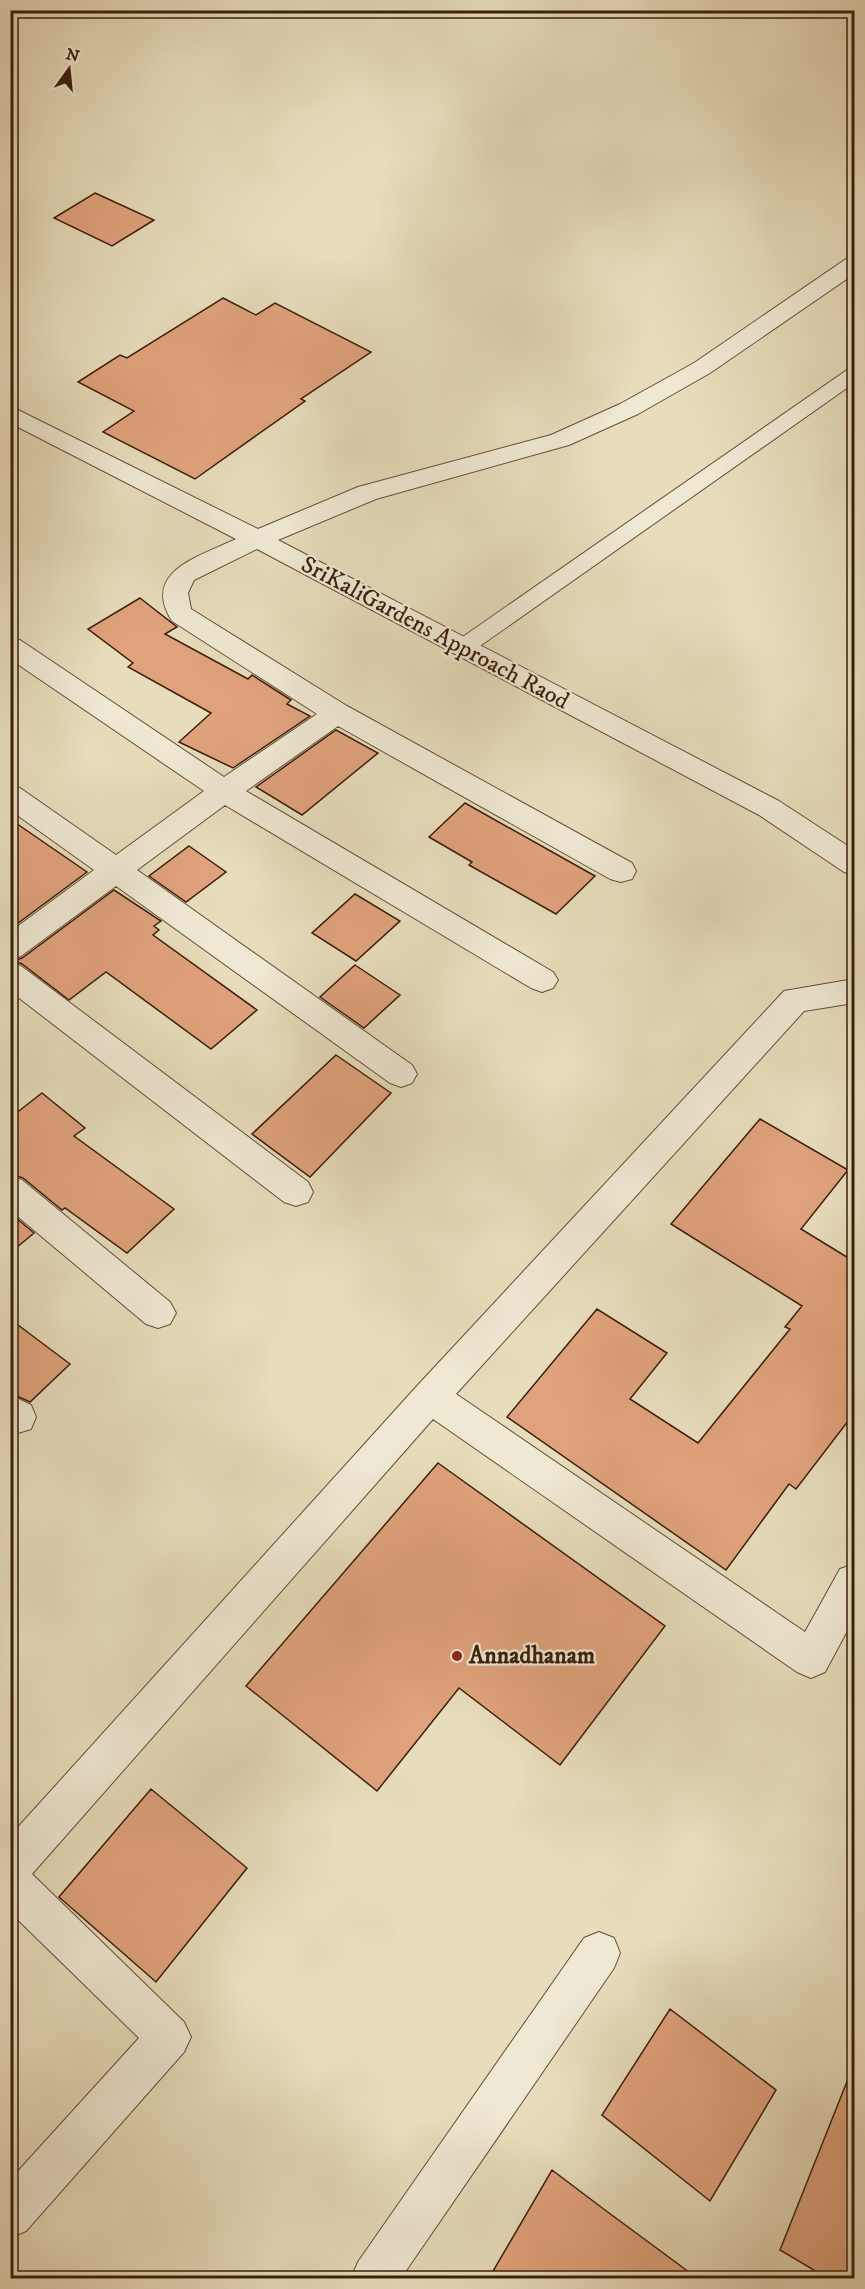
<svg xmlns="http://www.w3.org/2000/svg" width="865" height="2289" viewBox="0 0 865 2289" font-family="'IM FELL DW Pica',serif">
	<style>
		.building { fill: #e0a27c; stroke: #3a1e0b; stroke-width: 1.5 }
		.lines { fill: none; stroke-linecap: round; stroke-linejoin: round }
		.lane-casing { stroke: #654e37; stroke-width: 2 }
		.street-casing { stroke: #654e37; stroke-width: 2 }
		.lane { fill: #efe8d3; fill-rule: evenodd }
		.street { fill: #efe8d3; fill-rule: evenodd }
		.poi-dot { fill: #8f2418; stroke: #efe8d3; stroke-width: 2 }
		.labels { text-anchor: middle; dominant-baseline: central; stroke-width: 4.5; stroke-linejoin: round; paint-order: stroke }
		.street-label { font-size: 24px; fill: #3a1e0b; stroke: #efe8d3 }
		.poi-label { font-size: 24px; font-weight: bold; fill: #3a1e0b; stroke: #efe8d3; text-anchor: start }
	</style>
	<rect width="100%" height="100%" fill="#e7dcbb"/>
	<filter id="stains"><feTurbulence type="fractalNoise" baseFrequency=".00333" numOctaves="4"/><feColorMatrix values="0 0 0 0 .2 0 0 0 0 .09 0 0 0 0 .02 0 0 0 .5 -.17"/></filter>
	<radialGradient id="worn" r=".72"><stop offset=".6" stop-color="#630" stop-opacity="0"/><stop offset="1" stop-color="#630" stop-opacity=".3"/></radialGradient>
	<path class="building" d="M95,193l59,27 -42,26 -58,-28z
		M223,298l33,17 19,-12 96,49 -70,47 4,2 -110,78 -92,-47 31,-21 -56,-29 42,-27 7,3z
		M140,598l37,29 -12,7 83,45 4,-4 39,25 -4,4 23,12 -77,52 -54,-26 32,-29 -83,-46 5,-4 -45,-34z
		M336,730l42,23 -76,62 -46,-28z
		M465,803l130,73 -39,38 -87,-49 3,-3 -43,-25z
		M10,819l77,53 -77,57z
		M189,846l37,26 -40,30 -37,-26z
		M114,890l47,31 -7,5 5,4 -6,5 104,75 -46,39 -105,-77 -37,28 -47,-36 -8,-3 8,-3z
		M355,894l45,27 -44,40 -44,-28z
		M355,965l45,30 -36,33 -44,-31z
		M336,1055l55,38 -81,84 -58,-43z
		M42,1093l43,35 -11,8 100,73 -47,44 -62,-45 -3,2 -39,-32 -13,-4v-56z
		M760,1119l88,51 -47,59 54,33v150l-59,77 -7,-5 -63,86 -219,-153 90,-108 70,44 -37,46 68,44 92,-114 -5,-2 17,-21 -131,-82z
		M10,1213l24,20 -24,20z
		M10,1319l60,45 -40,38 -20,-9z
		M438,1463l227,163 -105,139 -101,-77 -82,103 -131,-105z
		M151,1789l96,79 -91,114 -97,-85z
		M670,2009l106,81 -66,111 -108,-86z
		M852,2069h3v209h-28l-47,-28z
		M552,2170l53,40 92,68h-208z"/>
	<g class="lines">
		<g class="lane-casing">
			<path id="lane" d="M854,368v15l-384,270 -8,2 -8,-2 -3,-5 3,-5 393,-273z"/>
		</g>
		<g class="street-casing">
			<path id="street" d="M854,257v17l-144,99 -72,41 -69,31 -193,54 -98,41 501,261 75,49v25l-10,-3 -85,-57 -502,-266 -63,31 -6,13 3,16 156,97 285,157 4,8 -4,8 -11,3 -11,-3 -272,-153 -92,65 307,181 5,8 -5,8 -11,4 -11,-4 -306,-183 -88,65 275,195 5,9 -5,9 -11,4 -11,-4 -274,-197 -95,70 -11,4v-28l84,-62 -84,-60v-25l10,3 96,67 88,-64 -194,-132v-22l10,3 204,137 93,-63 -145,-93c-32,-50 29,-65 64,-82l-226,-116v-17l248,123 100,-42 193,-52 69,-31 74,-41 152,-104z
				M10,962l11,4 287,216 5,10 -5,10 -12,4 -12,-4 -274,-211z
				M854,979v24l-50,8 -348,383 349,238 35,-63 14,-5v54l-29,54 -14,6 -14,-6 -364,-253 -401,455 152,148 7,15 -7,15 -158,179 -16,7v-58l129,-142 -129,-126v-76l407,-450 367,-395z
				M10,1176l12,4 148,122 6,11 -6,11 -12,4 -12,-4 -136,-114z
				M10,1395l21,10 5,12 -5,12 -13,4 -8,-2z
				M599,1932l15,6 6,15 -6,15 -213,310h-50l7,-16 226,-324z"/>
		</g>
		<use href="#lane" class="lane"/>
		<use href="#street" class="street"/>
	</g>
	<circle class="poi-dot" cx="457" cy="1656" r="6"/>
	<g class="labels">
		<g class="street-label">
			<text transform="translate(435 633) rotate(28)">SriKaliGardens Approach Raod</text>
		</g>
		<g class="poi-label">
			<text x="469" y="1656">Annadhanam</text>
		</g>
	</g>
	<rect width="865" height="2289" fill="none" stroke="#e7dcbb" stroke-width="36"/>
	<rect x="12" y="12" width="841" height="2265" fill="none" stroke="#3a1e0b" stroke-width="3"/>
	<rect x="18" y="18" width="829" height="2253" fill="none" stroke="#3a1e0b" stroke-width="1.5"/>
	<g transform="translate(69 69) rotate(15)" stroke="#efe8d3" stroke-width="4.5" paint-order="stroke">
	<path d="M0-4.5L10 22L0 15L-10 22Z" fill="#3a1e0b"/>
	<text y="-9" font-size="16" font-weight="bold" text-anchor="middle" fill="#3a1e0b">N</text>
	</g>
	<rect width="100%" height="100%" filter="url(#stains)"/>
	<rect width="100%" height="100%" fill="url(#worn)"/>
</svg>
